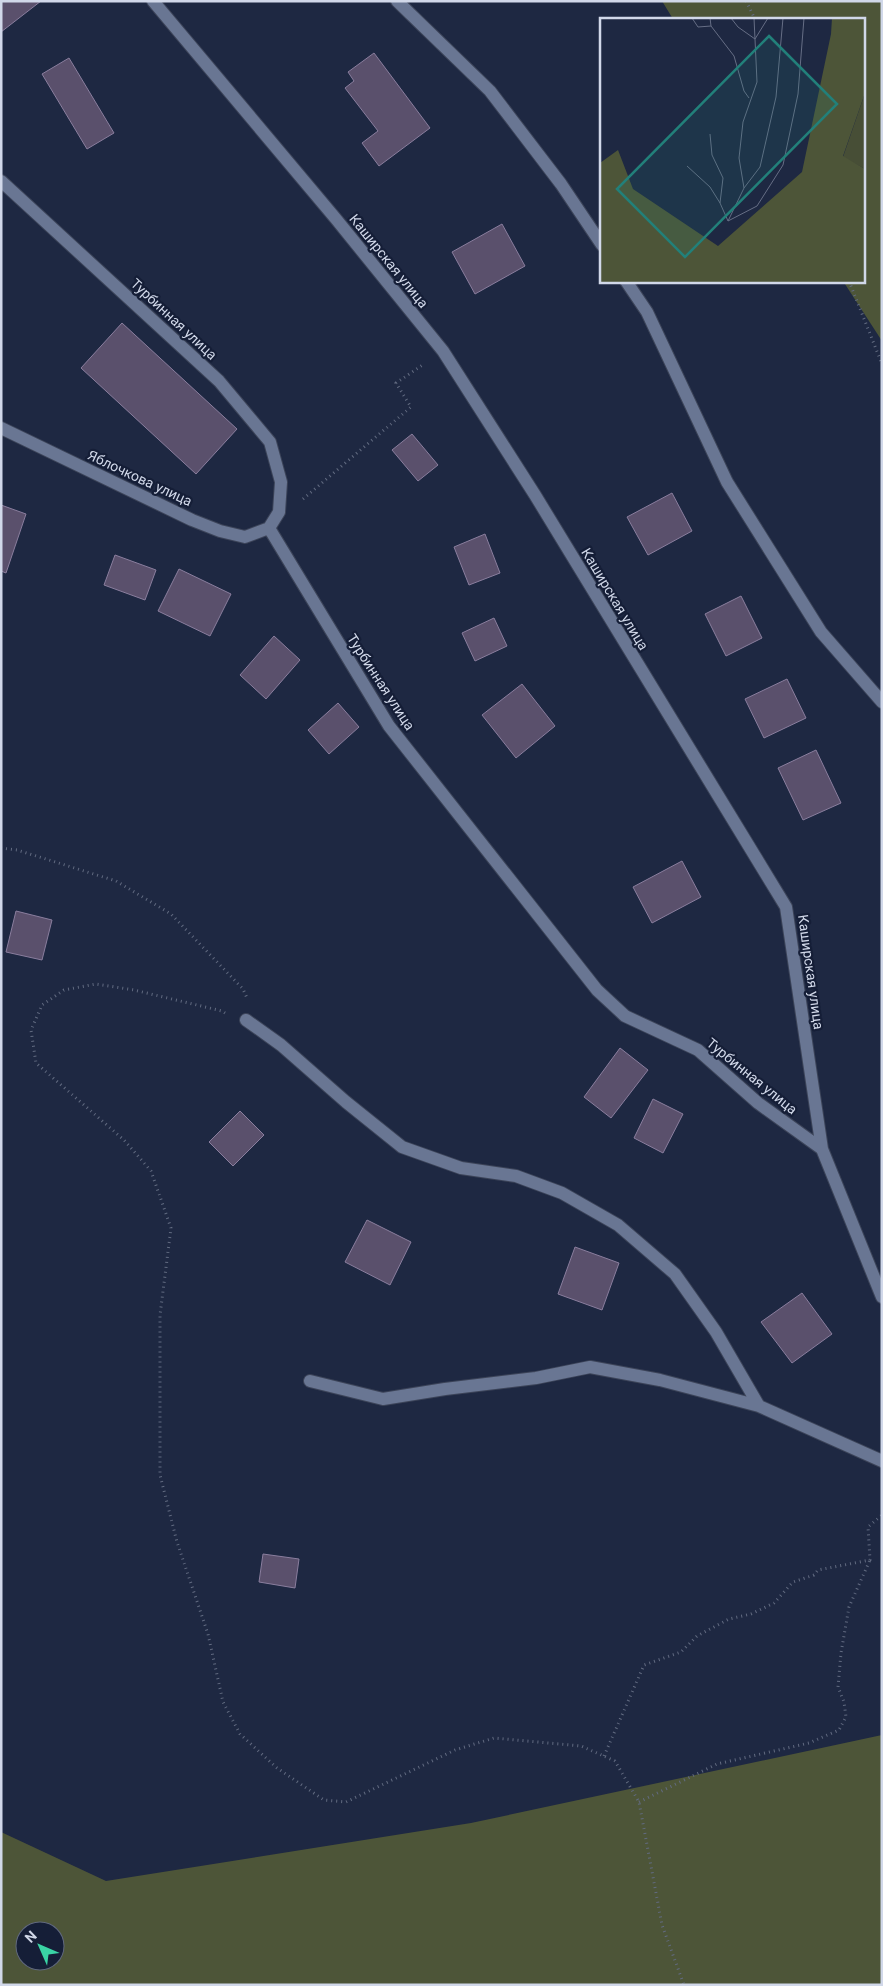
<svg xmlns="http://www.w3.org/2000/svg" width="883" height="1986" viewBox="0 0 883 1986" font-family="Roboto,sans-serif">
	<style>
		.forest { fill: #4d5538; fill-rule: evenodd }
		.building { fill: #5a506c; stroke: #8a7e9e }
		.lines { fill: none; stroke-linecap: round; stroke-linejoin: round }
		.minor-casing { stroke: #3c4459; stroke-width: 14 }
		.path { stroke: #626b81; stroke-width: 3; stroke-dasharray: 1 4; stroke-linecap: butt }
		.minor { stroke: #697693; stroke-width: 12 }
		.labels { text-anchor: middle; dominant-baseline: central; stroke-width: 4.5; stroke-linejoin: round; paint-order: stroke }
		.street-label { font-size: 14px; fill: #d1d8e9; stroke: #151e37 }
		.inset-road { fill: none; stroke: #666e85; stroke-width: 1 }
		.view { fill: #22807a; fill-opacity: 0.15; stroke: #22807a; stroke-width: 2.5 }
		.inset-edge { fill: none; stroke: #d1d8e9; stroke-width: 2.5 }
	</style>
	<rect width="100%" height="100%" fill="#1e2842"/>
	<path class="forest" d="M662,1h220v340l-39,-60h21v-262h-191z
		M882,1735v250h-881v-153l105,49 365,-58zM25,1931h30v30h-30z"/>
	<path class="building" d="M1,1h40l-40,31z
		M374,53l56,75 -51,38 -17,-23 16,-12 -33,-43 9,-7 -6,-9z
		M69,58l45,75 -27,16 -45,-75z
		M502,224l23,42 -50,28 -23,-42z
		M122,323l115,106 -41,45 -115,-106z
		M412,434l26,31 -20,16 -26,-31z
		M672,493l20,38 -44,24 -21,-38z
		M1,505l25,9 -20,59 -5,-2z
		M485,534l15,39 -31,12 -15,-38z
		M115,555l41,15 -11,30 -41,-15z
		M179,569l52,25 -21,42 -52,-25z
		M741,596l21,42 -36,18 -21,-42z
		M494,618l13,28 -32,15 -13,-28z
		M274,636l26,24 -34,39 -26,-24z
		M787,679l19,39 -42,20 -19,-39z
		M522,684l33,42 -39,32 -34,-43z
		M338,703l21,24 -30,27 -21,-24z
		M816,750l25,53 -38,17 -25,-52z
		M682,861l19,36 -49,26 -19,-36z
		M16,911l36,9 -10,40 -36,-8z
		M620,1048l28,22 -37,48 -27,-21z
		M653,1099l30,15 -20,39 -29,-15z
		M240,1111l24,24 -31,31 -24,-24z
		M367,1220l44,22 -21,43 -45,-23z
		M575,1247l44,16 -17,47 -44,-16z
		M802,1293l30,41 -40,29 -31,-41z
		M263,1554l36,5 -4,29 -36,-6z"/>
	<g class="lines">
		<g class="minor-casing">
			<path id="minor" d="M153,1l183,218 107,132 92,144 251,412 36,242 60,148
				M397,1l93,90 71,93 41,61
				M1,181l218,200 51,61 11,40 -2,30 -10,16 120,198 208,264 28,26 73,34 60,53 64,46
				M626,281l21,31 80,170 94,150 61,70
				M1,428l191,92 28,11 25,6 24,-9
				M246,1020l35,25 65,57 56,45 59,21 55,8 46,17 56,32 57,49 41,58 43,74 123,55
				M310,1381l73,18 62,-10 91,-11 54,-11 70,13 99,26"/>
		</g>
		<path class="path" d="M746,1l9,18
			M849,281l33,83
			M303,499l108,-92 -15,-24 28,-19
			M1,848l16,2 99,31 55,33 72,75 4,9
			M225,1013l-3,-2 -88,-21 -38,-6 -32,6 -22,15 -11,25 5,33 88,77 27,31 20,57 -11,87v160l17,67 31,92 15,68 17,32 37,34 47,32 22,2 109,-52 39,-12 87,8 34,15 24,41 23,123 22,60
			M604,1756l40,-91 37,-13 16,-16 32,-17 22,-5 23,-11 19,-21 21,-7 4,-5 52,-10 -2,-33 14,-12
			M639,1802l78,-38 92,-21 30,-13 7,-13 -2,-15 -6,-15 3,-34 8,-46 21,-47"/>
		<use href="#minor" class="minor"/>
	</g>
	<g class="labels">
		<g class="street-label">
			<text transform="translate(389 261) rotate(51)">Каширская улица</text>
			<text transform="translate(174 319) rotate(43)">Турбинная улица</text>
			<text transform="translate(140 478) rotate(25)">Яблочкова улица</text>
			<text transform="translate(615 599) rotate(59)">Каширская улица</text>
			<text transform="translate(381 682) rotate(57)">Турбинная улица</text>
			<text transform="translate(811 972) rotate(82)">Каширская улица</text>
			<text transform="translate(752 1076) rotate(39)">Турбинная улица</text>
		</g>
	</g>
	<g transform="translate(600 18)">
		<rect width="265" height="265" fill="#1e2842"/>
		<path d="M265,75v76l-22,-12z" fill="#474e36"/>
		<path d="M232,0h33v75l-22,63 22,13v114h-265v-120l18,-13 15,39 85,57 84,-74 29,-138z" fill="#4d5538"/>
		<path class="inset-road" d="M92,0l6,9 13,-1M110,0l1,8 23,30 10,35 5,7M131,0l7,9 17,12M155,21l13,-21M110,116l2,21 11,23 -3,25 8,18 16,-33 16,-21 16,-70 7,-79M87,148l23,21 10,16M144,170l-5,-30 4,-36 14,-40 -3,-64M128,203l29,-15 26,-41 15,-71 6,-76"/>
		<path class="view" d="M169,18l68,68 -152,153 -68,-68z"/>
		<rect width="265" height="265" class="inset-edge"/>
	</g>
	<rect width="883" height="1986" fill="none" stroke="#d1d8e9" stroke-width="5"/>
	<g transform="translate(40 1946) rotate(315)"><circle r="24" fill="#151e37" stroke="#60687e"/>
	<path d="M0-4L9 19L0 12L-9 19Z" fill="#3ad4a5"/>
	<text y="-8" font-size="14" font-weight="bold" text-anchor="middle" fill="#d1d8e9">N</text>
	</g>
</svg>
